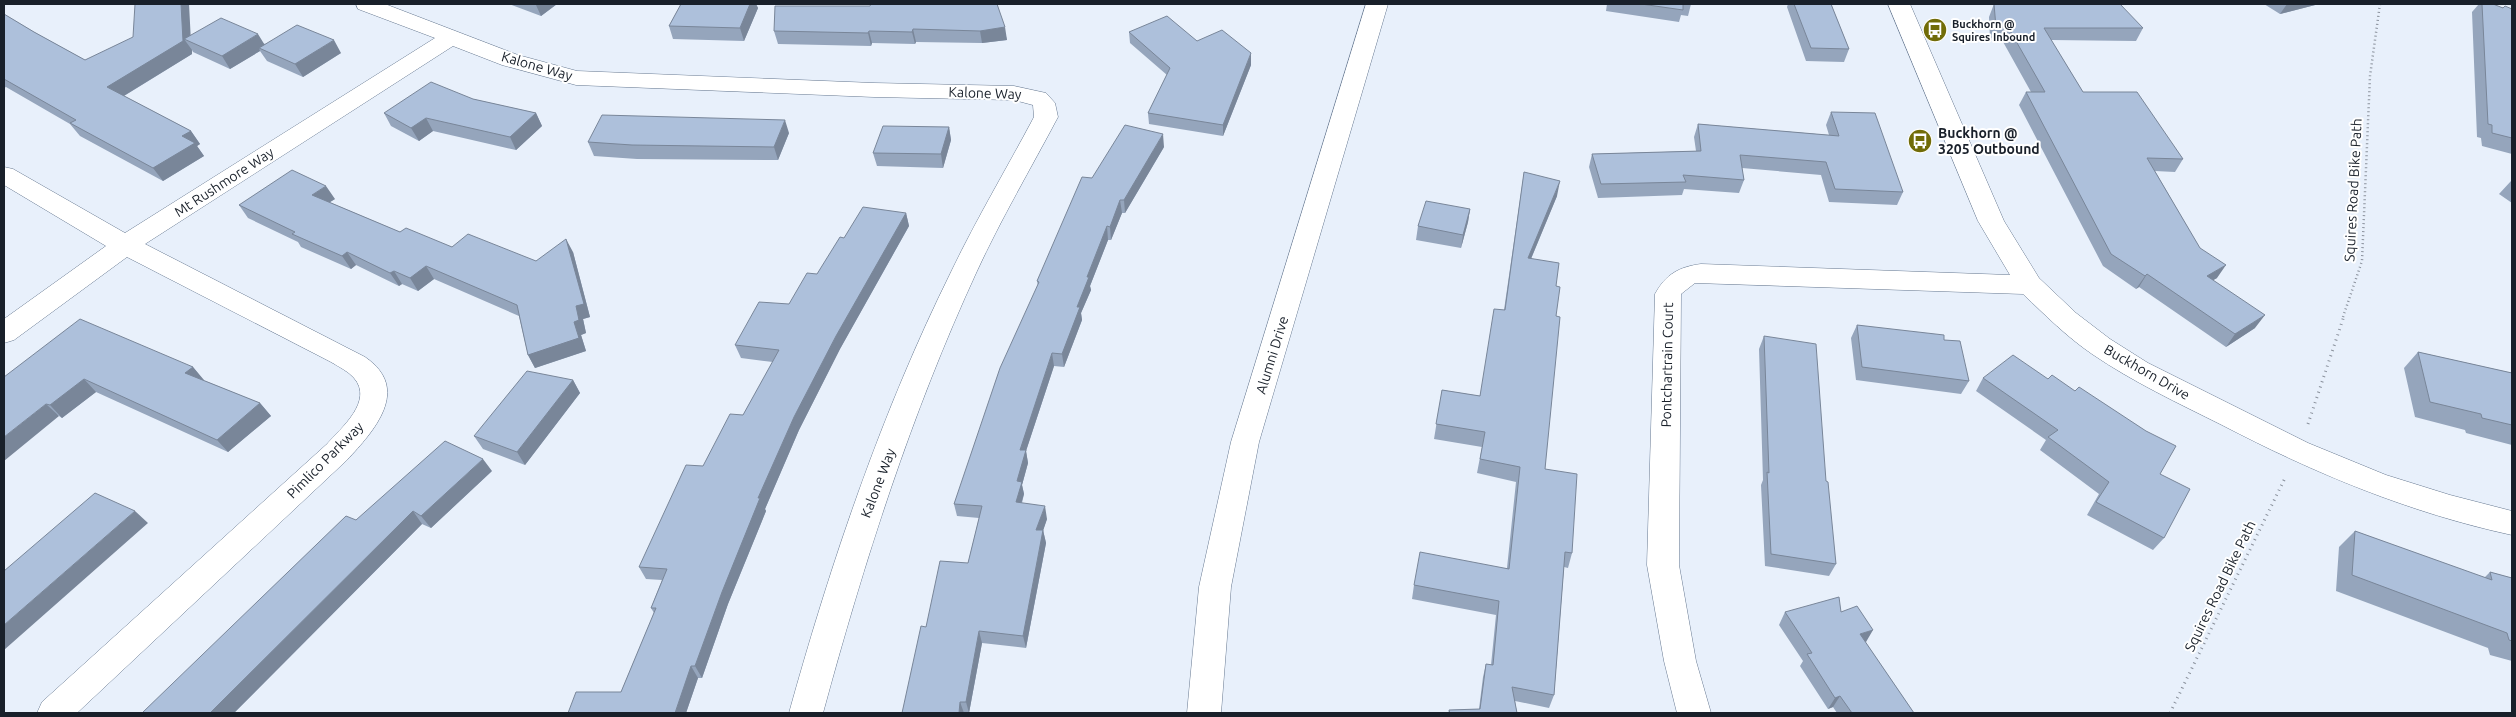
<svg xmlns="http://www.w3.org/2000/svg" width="2516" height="717" viewBox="0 0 2516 717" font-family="Ubuntu,sans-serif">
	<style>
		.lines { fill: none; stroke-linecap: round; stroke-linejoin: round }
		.minor-casing { stroke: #677991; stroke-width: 1 }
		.path-far1 { stroke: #8a919c; stroke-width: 2.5; stroke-dasharray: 1 3; stroke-linecap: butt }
		.path { stroke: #8a919c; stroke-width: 3; stroke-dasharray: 1 4.5; stroke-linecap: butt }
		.minor { fill: #fff; fill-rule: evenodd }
		.wall { fill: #95a5bc }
		.shaded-wall { fill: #798699 }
		.building { fill: #adc0db; stroke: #798699 }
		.labels { text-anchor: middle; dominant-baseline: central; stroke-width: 4; stroke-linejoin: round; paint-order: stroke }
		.far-poi-label { font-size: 11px; font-weight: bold; fill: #19202a; stroke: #fff; text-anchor: start }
		.street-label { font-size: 14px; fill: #19202a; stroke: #fff }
		.poi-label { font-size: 14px; font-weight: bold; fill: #19202a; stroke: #fff; text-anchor: start }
	</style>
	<rect width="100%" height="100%" fill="#e8f0fb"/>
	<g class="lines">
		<g class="minor-casing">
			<path id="minor" d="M356,4h29l133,51 59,16 297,12 140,3 32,7 9,10 3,14c-27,51 -57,102 -81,154 -66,143 -113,291 -154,442h-34c42,-151 93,-302 163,-443 25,-52 55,-102 82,-153l-1,-12 -19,-5 -140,-3 -298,-12 -74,-20 -49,-19 -308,198 220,113c47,32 9,74 -18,103l-270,253h-40l5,-11 285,-258c14,-16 47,-43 27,-66 -6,-7 -15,-11 -23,-16l-204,-105 -113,83 -10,3v-24l102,-73 -102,-61v-18l9,2 112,64 310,-195 -77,-29z
				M1366,4h22l-129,438 -28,145 -10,126h-34l12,-126 32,-145z
				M1888,4h22l94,217 35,57 37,35 34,26 38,24 160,80 78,32 64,20 62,16v24c-102,-22 -198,-62 -290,-110 -44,-22 -89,-43 -130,-71 -25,-17 -47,-39 -69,-60l-328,-11 -14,11 -2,271 17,96 15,52h-34l-13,-52 -17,-96 8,-271c11,-20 24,-27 46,-30l309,11 -32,-54z"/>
		</g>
		<path class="path-far1" d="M2343,317l19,-56 8,-185 10,-72"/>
		<path class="path" d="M2308,424l36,-108
			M2170,713l116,-237"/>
		<use href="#minor" class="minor"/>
	</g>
	<path class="wall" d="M509,4h48l-16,12z
		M681,4h75l2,4 -14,33 -71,-2 -4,-13z
		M997,4l10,36 -25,3 -66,-1 -1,2 -43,-1 -1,3 -93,-2 -4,-13 96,-25z
		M1607,4h84l-3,12 -7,-1 -2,7 -73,-11z
		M1788,4h43l18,45 -5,13 -38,-1 -19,-54z
		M1994,4l149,24 -7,13 -85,-1 32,52 100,67 -8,13 -20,-1 62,107 -4,2 42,48 -29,19 -87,-60 -3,2 -33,-23 -84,-161 7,-13h5l-29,-52h-12l-1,-23z
		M2264,4h55l-39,10z
		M2479,4l33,5v145l-30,-8 -1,-8 -4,-1 -5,-125z
		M4,14l30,18 51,28 106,-25 150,18 -38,24 -36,-16 -7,-10 -30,18 -37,-17 -1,-2v4l-68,42 67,35 9,13 -3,2 7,10 -41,25 -83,-45 -10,-12 -64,-37 -2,1z
		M1129,32l68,9 54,24 -28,71 -74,-12 -1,-11 19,-38 -37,-32z
		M473,99l63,14 6,13 -26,24 -83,-19 -14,10 -28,-15 -7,-13z
		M1831,112l72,80 -6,13 -68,-3 -8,-27 -79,-7 2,12 -5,13 -55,-4 -2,6 -84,3 -9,-31 3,-13 104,-3 -2,-14 4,-13 131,11 -3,-10z
		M949,127l2,13 -8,28 -66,-2 -4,-13z
		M789,133l-11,27 -141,-1 -43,-3 -6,-14z
		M1164,147l-39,66h-3l-11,27h-3l-18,46 1,4 -10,23 1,7 -18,47 -10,-1 -28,85 2,12 -6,22 2,9 -2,9 25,16 -4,11 3,13 -20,105 -44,-5 -13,70h-67l24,-86 42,-64 11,-45 -22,-2 -3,-12 84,-218 -1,-5 55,-103z
		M1524,172l33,24 -26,63 25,27v30l-11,153 27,84 -4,15 -4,-1 -10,128 -5,13 -34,-7 2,12h-69l1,-3 30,-1 4,-32 3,-13 5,1 5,-50 -84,-16 2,-14 93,-17 9,-86 -39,-9 5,-26 -48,-8 8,-49 38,6 24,-86z
		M2511,181h1v22l-13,-9z
		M335,199l-6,3 71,30 52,15 84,14 37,-9 17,65 -7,2 3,14 -5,2 5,16 -51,17 -7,-13 -9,-39 -85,-37 -16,12 -16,-7 -3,2 -43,-21 -5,4 -50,-22 -3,-5 -50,-24 -9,-13z
		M1470,209l-2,13 -7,26 -45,-8 2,-14z
		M906,213l3,13 -69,123 -41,81 -34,79 1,2 -38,93 -26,74h-4l-12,35h-118l53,-21 33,-79 -3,-5 11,-28 -16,-1 -7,-12 64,-101 40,-51 30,-53 -32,-4 -6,-13 54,-41 28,-30 27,-36z
		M1857,325l87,15 25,41 -8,13 -105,-14 -5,-42z
		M1764,336l62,145 10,83 -7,12 -64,-10 -4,-81 2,-5 -4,-131z
		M2418,352l94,21v72l-46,-12 -1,-3 -50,-13 -11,-49z
		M193,367l10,13 57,23 11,13 -43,36 -132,-60 -34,26 -3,-2 -55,-39z
		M1983,378l65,1 27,12 85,83 4,64 -11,12 -66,-35 12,-21 -59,-44 6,-10 -70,-49z
		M573,380l7,13 -55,72 -42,-16 -9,-13z
		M492,471l-61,57 -9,-4 -188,189h-92l214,-193z
		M2355,531l129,47 6,-6 22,6v83l-22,-6 -2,-7 -152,-57 3,-44z
		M1785,612h56l25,30h-1l49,71h-77l-4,-6 -5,2 -28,-43 3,-5 -24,-36z"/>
	<path class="shaded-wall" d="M181,4h8l2,38 -7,-3 8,11v4l-75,46 -10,-13z
		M539,4h18l-16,12 -5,-11z
		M750,4h6l2,4 -14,33 -4,-13z
		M2287,4h32l-39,10z
		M1005,27l2,13 -25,3 -2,-12z
		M913,29l3,13 -1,2 -3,-12z
		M869,31l3,12 -1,3 -3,-13z
		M258,34l8,13 -7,1 1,3 -30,18 -8,-13z
		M334,40l7,13 -38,24 -8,-13z
		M1251,53v12l-28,71v-11z
		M536,113l6,13 -26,24 -6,-13z
		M426,118l7,13 -14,10 -8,-13z
		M785,120l4,13 -11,27 -4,-13z
		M949,127l2,13 -8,28 -2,-14z
		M191,131l9,13 -3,2 7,10 -41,25 -10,-13 29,-32z
		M1163,134l1,13 -39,66 -1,-13z
		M1560,181l-3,15 -32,77 3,-15z
		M326,186l9,13 -14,9 -9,-13z
		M1120,200l2,13 -11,27 -1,-13z
		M1470,209l-2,13 -7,26 2,-13z
		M906,213l3,13 -69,123 -41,81 -34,79 1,2 -38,93 -26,74 -7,-12 27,-74 36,-94 36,-81 42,-81z
		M1107,226l1,14 -18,46 1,4 -10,23 1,7 -18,47 -2,-13 15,-47 10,-30z
		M566,239l7,13 17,65 -7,2 3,14 -5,2 5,16 -51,17 -7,-13 46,-33 2,-16z
		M347,252l9,13 -5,4 -9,-13z
		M2226,265l-9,13 -19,11 9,-13z
		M426,266l8,13 -16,12 -8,-13z
		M394,271l8,13 -3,2 -9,-13z
		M2147,274l-8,13 -3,2 9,-13z
		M2265,315l-10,13 -29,19 9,-13z
		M1052,353l2,13 -28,85 2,12 -6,22 2,9 -6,20 -2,-12 4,-52z
		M193,367l11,13 -8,6 -11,-13z
		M84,379l12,13 -34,26 -12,-13z
		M573,380l7,13 -55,72 -8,-13z
		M260,403l11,13 -43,36 -11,-12z
		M46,404l13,12 -55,45v-24z
		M483,459l9,12 -61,57 -10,-12z
		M1045,506l2,13 -8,24 -3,-13z
		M135,511l13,12 -144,127v-25z
		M413,511l9,13 -188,189h-24z
		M1043,530l3,13 -20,105 -3,-12z
		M1873,630l-7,12 -14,4 8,-12z
		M979,631l3,12 -13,70 -3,-11z
		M691,666l7,12 -12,35h-11z
		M1840,696l-7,11 -5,2 7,-11z
		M960,702l4,11h-5z"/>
	<path class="building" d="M135,4h46l2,37 -76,46 84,44 -9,5 13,7 -42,25 -83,-45 6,-3 -72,-41v-65l30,18 51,28 48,-23z
		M681,4h69l-10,24 -71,-2z
		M871,4h126l8,23 -25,4 -67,-2 -1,3 -43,-1 -1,2 -94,-2 1,-25h95z
		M1641,4h42v6z
		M1794,4h37l18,45 -38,-1z
		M1994,4h126l23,24h-99l39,64h54l46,67 -36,-1 53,90 26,17 -19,11 58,39 -30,19 -88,-60 -2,2 -34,-22 -85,-162h19l-37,-65h-12z
		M2482,4h11l10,4 2,-2 7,3v129l-20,-5v-8l-4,-1z
		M1167,16l30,25 25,-11 29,23 -28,72 -75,-12 22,-45 -41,-36z
		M221,18l37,16 -36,22 -38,-17z
		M297,25l37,15 -39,24 -36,-16z
		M431,82l42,17 63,14 -26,24 -84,-19 -15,10 -27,-15z
		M1831,112l44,1 28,79 -68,-3 -9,-27 -86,-7 4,25 -61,-5 3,7 -85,2 -9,-30 109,-3 -3,-27 141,12z
		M602,115l183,5 -11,27 -142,-2 -44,-3z
		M1125,125l38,9 -39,66h-4l-10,27 -3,-1 -20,51h2l-12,30h3l-18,47 -10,-1 -32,97h6l-9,31 5,1 -6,20 29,4 -9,24h7l-20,106 -44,-5 -13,71h-6l-1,11h-57l19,-87 5,1 14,-66 28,2 14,-57 -28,-2 46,-136 39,-86 -2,-1 45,-104 10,1z
		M883,126l66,1 -8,27 -68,-1z
		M292,170l34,16 -14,9 88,37 6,-4 46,19 16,-13 68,27 30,-22 18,65 -8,2 3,14 -5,2 5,16 -51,17 -11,-50 -91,-39 -16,12 -16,-7 -4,2 -43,-21 -5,4 -50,-22 3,-2 -56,-27z
		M1524,172l36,9 -32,77 31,5 -3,23 4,1 -4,29 4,1 -15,152 32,5 -5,79 -7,-1 -11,143 -42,-8 5,26h-67l-1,-3 31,-1 6,-45 7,1 6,-64 -85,-16 6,-33 89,17 11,-102 -40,-8 5,-27 -49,-8 6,-34 38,6 14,-87 11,1z
		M1426,201l44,8 -7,26 -45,-9z
		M863,207l43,6 -70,123 -42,81 -36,81h2l-38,94 -27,74h-4l-16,47h-107l8,-21h45l35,-84h-5l16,-39 -28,-2 47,-102 17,1 27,-52 13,1 36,-65 -44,-5 24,-43 30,2 18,-31 10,1 23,-37 4,1z
		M80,319l113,48 -8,6 75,30 -43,37 -133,-61 -34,26 -4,-1 -42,33v-60z
		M1857,325l87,10v5l16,1 9,40 -107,-14z
		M1764,336l52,8 10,137 2,1 8,82 -65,-10 -4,-82 2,1z
		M2418,352l94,21v52l-30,-7 -1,-4 -51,-12z
		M2013,355l35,24 4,-4 23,16 4,-4 67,44 30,15 -16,28 30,15 -26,49 -68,-36 13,-20 -61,-45 10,-7 -75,-52z
		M527,371l46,9 -56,72 -43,-16z
		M445,441l38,18 -62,57 -8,-5 -203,202h-68l204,-197 10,4z
		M95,493l40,18 -131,114v-54z
		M2355,531l137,49 -2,-8 22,6v63l-3,-1 -2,-7 -155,-58z
		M1839,597l2,15 16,-6 16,24 -13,4 54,79h-62l-12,-17 -5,2 -28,-44 5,-1 -27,-41z"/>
	<defs>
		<g id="bus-disc" transform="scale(1.25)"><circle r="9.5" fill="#716c08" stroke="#fff"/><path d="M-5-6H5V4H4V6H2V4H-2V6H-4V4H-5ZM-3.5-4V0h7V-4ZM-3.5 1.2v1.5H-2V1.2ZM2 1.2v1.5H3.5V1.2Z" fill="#fff"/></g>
	</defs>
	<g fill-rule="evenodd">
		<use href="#bus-disc" x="1935" y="30"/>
		<use href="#bus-disc" x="1920" y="141"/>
	</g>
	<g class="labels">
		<g class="far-poi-label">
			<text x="1952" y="24">Buckhorn @<tspan x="1952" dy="13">Squires Inbound</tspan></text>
		</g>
		<g class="street-label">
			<text transform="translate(537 66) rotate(16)">Kalone Way</text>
			<text transform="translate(985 93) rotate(2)">Kalone Way</text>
			<text transform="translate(224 182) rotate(-33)">Mt Rushmore Way</text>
			<text transform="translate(2353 190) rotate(-87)">Squires Road Bike Path</text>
			<text transform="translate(1272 355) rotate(-73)">Alumni Drive</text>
			<text transform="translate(1667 365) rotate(-89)">Pontchartrain Court</text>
			<text transform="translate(2147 372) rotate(30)">Buckhorn Drive</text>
			<text transform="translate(325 460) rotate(-45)">Pimlico Parkway</text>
			<text transform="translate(878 483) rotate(-69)">Kalone Way</text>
			<text transform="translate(2220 586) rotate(-64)">Squires Road Bike Path</text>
		</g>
		<g class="poi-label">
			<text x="1938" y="133">Buckhorn @<tspan x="1938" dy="16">3205 Outbound</tspan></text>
		</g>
	</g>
	<rect width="2516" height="717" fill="none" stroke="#19202a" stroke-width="10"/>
</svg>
